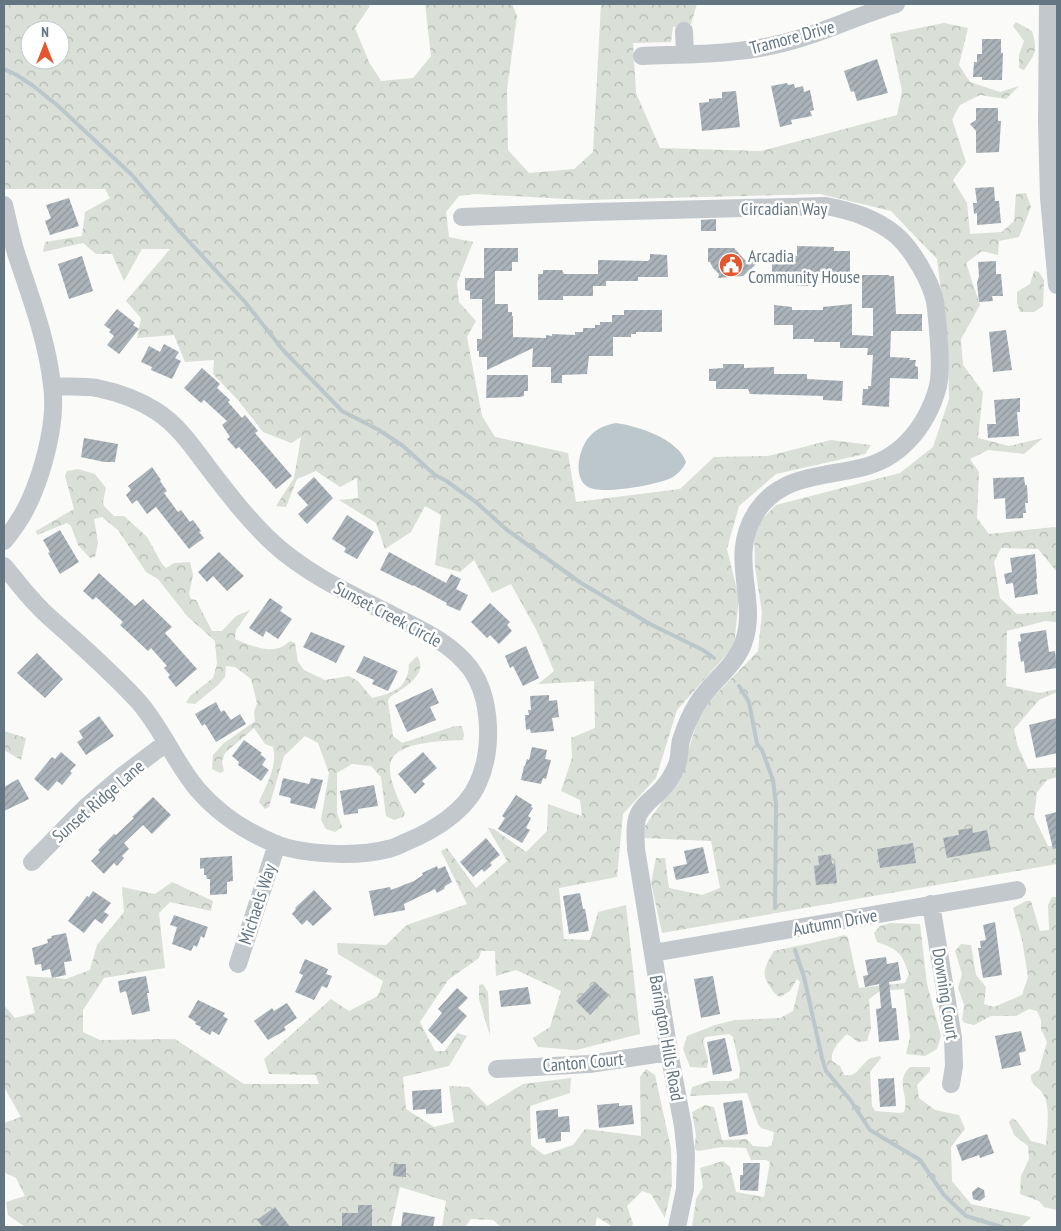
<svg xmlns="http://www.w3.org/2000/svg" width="1061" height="1231" viewBox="0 0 1061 1231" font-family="'PT Sans Narrow',sans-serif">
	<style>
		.forest { fill: url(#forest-crowns); fill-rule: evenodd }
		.water { fill: #bbc7cb }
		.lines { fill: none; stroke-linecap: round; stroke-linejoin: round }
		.stream { stroke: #bbc7cb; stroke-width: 4 }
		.building { fill: url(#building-hatch) }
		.minor { stroke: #c3c8cc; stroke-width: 18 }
		.labels { text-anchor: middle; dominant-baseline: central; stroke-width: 5; stroke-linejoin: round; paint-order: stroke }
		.street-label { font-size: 18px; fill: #657683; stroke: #fff }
		.poi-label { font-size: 18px; fill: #657683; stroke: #fff; text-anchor: start }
	</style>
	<defs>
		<pattern id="forest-crowns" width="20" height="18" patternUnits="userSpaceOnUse" patternTransform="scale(1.25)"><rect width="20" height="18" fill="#dadfd7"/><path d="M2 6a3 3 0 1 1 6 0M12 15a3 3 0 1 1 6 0" fill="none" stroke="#b4b9b4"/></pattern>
		<pattern id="building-hatch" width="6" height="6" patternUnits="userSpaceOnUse" patternTransform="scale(1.25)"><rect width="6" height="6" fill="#aab3b9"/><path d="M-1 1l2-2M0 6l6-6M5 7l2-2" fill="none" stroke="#8e969c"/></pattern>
	</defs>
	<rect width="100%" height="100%" fill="#fafaf8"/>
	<path class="forest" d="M4,4h363l3,2 -15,22 14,34 12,19 32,-3 18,-22 -6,-52h87l5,12 -10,74 1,60 21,23 45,-4 19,-17 8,-148h96l-6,20 -18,3 -2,15 -38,1 3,50 24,55 101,3 136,-36 5,-24 -12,-57 54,-11 24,5 -9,37 11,17 30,10 19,-6 -13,13 -26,-4 -20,10 -8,14 14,43 -13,18 14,23 3,31 32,-2 12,-11 2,-27 10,-1 5,14 -12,30 -20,4 -1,14 -16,-4 -16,12 14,42 -19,34 2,26 20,27 -5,46 31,8 34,-8 -19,16 -36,-4 -18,9 9,13 -2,46 12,16 65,-7 3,1v44l-19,-23 -37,-1 -7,14 6,36 17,16 40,-3v11l-12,-1 -38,10 -1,55 34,7 17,-4v3l-18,8 -25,29 3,15 11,25 29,-2v10l-10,3 -10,12 -3,25 14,29h9v18l-395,69 -11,-50 5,-25h9l4,30 33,7 18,-7 -9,-47 -68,-3 -1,-8 38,-53 21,-67 57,-59 4,-38 -7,-46 -1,-40 22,-22 124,-32 33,-26 16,-48 -1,-53 -11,-87 -46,-48 -71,-17 -236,6 -110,-6 -15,2 -13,16 3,25 24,5 -16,41 2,19 17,19 -9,16 15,79 13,21 73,16 8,49 104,-13 34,-32 54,-1 63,-16 40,5 -6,9 -89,20 -37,32 -12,43 12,49 -5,48 -57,64 -21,68 -33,36 -6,63 -58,11 5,51 26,1 8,-28 28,-7 14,129 -64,16 -38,-3 -5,-9 17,-11 11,-36 -45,-21 -20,6 -1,-25h-14l-2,7 -31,22 -28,42 15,29h10l12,-18 10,3 -18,30 -46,11 3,32 28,18 20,-5 -5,-36 20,1 18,19 36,-22 48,-6 -1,15 -40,13 1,39 13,10 29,-10 12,-16 56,7 -1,-59 6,-8 9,6 16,73 1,36 -7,34 -14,-24 -9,-3 -15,15 6,18 -2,3h-18l-16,-10 -2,10h-94l-8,-7 -22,-1 -6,8h-23l4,-26 -46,-14 -9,40h-366l-17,-12 -2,-13 19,-6 -9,-18 -12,-6v-49l17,-6 -17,-30v-82l11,13 20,-5 -9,-37 40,3 24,-9 7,-25 27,-33 -2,-25 33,7 17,-12 41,19 -2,10 -41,-9 -11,11 6,55 -61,10 -21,32v22l17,8 75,-1 69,45h75l-3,-9 -47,-1 -5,-15 67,-60 18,12 29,-15 5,-15 -45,-27 -1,-11 49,2 21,-20 60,-21 -26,-53 6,-3 29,40 31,-27 -19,-33 6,1 32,23 21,-21 1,-27 34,12 -2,-16 -19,-9 11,-33 -1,-20 24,-10 -1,-47 -56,3 16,-13 -17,-40 -26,-47 -19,9 -18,-33 -14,12 -25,-7 6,-50 -16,-9 -14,26 -26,17 -9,-26 -37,-23 19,-2 -1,-20 -17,9 -24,-16 -19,8 -11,28 -10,-1 18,-28 7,-41 -10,6 -28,-11 -25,-32 -25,-26 1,-14 -29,2 -11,-27 -37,3 4,-20 -15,-17 44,-52h-28l-18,32 -12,-27h-16l-13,-11 -40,9 2,-10 37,-6 3,-24 25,-14 -5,-9h-101zM30,30h30v30h-30z
		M1016,22l16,9c6,20 3,23 -8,39l-5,-2v-13l5,-14 -11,-15z
		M1034,271l5,1 5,8 -1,26 -9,6h-14l-3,-9v-11l13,-8z
		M78,469l17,5 11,14 -3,13 1,5 10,10h10l23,21 15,27 4,4 8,-5 16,-1 3,13 -4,19 2,5 5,1 16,31h10l14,-15 14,-6 -14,20 -1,9c18,7 39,18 55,2l5,2 3,19 6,8 21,10 24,-4 9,5 14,17c22,-5 36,-10 37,-34l8,-8c13,18 -15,33 -27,41l-2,4 5,35 9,7 53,-17h7l2,9 -1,5c-18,1 -65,1 -72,21 -5,14 8,40 14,52l-2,4 -9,3 -8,-4 -5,-39 -10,-11 -19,-2 -15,9v40l5,14 -7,5 -9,-3 -5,-9 8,-47 -11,-30 -13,-7 -21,20 -15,51 -4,2 -6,-7c7,-17 19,-36 14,-55l-8,-3 -11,-16 -29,25 -3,8 2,10 -4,2 -8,-4 1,-14 10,-11 32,-23 -1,-9 3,-9 -6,-24 -16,-12 -9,-1 -1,11 -7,8 -23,19 -9,-1 4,-7 23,-18 4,-14 -2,-23 -27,-24 -30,-38 -12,-7 -28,-42 -16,-13 -8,2 4,24 -3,14 -5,1 -12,-13 -7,-19 -4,-3 -30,12 -1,-4 38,-22 -9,-33 2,-5z
		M4,731l22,7 -5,22 -17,-10z
		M1052,897h5v313l-13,-3 -5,-6 -19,-7 1,-18 8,-17 -1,-13 -14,-11 -5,-13 3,-4 5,3 14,20 15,4c1,-16 5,-37 -3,-51 -4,-8 -13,-8 -12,-19l8,-5 8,-28 -6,-13v-9l-4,-9 -8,-2 -13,7h-25l-17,9 -9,-2 -3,-3 2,-15 -6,-17 4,-14 -7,-23 6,-7 10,1 5,30 10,12 -2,17 10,3 28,-12 6,-18 -6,-37 -9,-32 13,-7h5l9,30 9,-1 -1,-25z
		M890,923l30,1 7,60 14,52 -4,13 -12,7 -19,-2 4,-17 -6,-48 -24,2 -11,8 2,29 -4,13 -9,1 -11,-8c-7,7 -17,16 -15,27l8,5 4,9c14,3 16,-11 27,-17 3,-1 6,-1 9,-2l1,2 -11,14 2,34 3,5 25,2 4,-1c6,-16 -10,-30 6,-45h20v4l-13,14 2,13 16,12 24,5 6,14 -14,18 1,34 19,23 60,13 -10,10h-329l4,-28 7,-12 -3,-19 23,-7 7,6 6,25 28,5 6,-35 -4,-2h-15l-5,-12 -24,-1 -24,4 -4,-2 2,-13 -4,-24 13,-7 9,2 8,33 25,-1 6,7 14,1 5,-2 2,-13 -13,-4 -3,-4 -11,-31 -57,3 2,-9 18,-6h20l9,-3 1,-9 -7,-32 -4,-3 -24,3 -2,4 5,18 -1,9 -17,-1 -7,-18 4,-13 28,-11 20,-5 45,-2 13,-7 7,-29 -3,-3 -7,12 -10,6c-6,-3 -8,-7 -11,-12 -9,-12 -2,-22 5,-34 24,-6 47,-9 70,-16l4,2 11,51 46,-5 4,-9c-8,-22 -10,-24 -32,-32l-3,-9 6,-7z
		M483,984l5,8 2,44 -11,-37v-14z"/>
	<path class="water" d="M616,423c22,3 62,16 70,39 -3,7 -8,12 -15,16 -14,7 -70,17 -83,9 -16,-9 -9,-40 2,-51 7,-8 16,-11 26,-13z"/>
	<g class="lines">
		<path class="stream" d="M4,69l11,5 17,11 25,20 75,70 49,58 64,69 38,48 59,61 37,19 24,16 32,29 10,5 31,22 31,28 74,53 69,41 53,26 11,8
			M739,686l10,16 8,42 5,6 11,30 3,24 -1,104
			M795,950l9,27 18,81 4,13 23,27 21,32 50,30 24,35 22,21 36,11"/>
	</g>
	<path class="building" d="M982,39h19v14h2l-1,27h-20v-3h-9l1,-15h3v-8h5z
		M877,59l11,34 -31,8 -3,-10 -3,1 -7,-21z
		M787,83l1,2 6,-1 1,4 8,-2 1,6 6,-2 4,20 -4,1 2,5 -21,4 1,4 -12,3 -9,-41z
		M736,91l4,36 -38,4 -3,-28 10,-1v-3l13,-1v-6z
		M976,108h22v13h3l-2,31 -23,1v-22l-6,-7 6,-4z
		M994,187l1,14h4l2,22 -24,2v-12l-3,1 -1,-11h4l-2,-15z
		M69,198l10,28 -29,9 -5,-14 6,-3 -5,-13z
		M716,219v12h-15v-11z
		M797,246l37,1v4h16v26h-34v5h-5l-3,4 -26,-1v-8h-10v-14h2v-7h23z
		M484,248h34v14h-6v9h-17v33h13v8h4v4h1v21l33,1v-3l6,1v-2l23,1v-3h8v-4h12v-3h5v-3h12v-7h12v-5h38v22h-26v2h-5v3h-18v19h-24l-2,18 -25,1v8h-11v-16h-19l1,-19 -46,22v-13h-8v-6h-2v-12h5v-40h-12v-8l-5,-1v-12h19z
		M708,248h26l12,13 21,-7 -24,22 -25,2 1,-4 -6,-6 -3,-6h-2z
		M650,254l17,1 1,22h-30v4h-32v5h-13v10h-30v4h-25v-26h5v-4h19l2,4h34v-14l50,1 2,-2z
		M82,256l11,35 -24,8 -11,-35z
		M996,261v13h5l2,22h-11l1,5 -14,1 -2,-19 2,-7 -1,-14z
		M862,275h27v1h5l2,38h26v17h-31l-1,26 20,1 -1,2h7l-1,6 3,1v12l-28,-1 -1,29 -27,-2 1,-16h5v-3h3l2,-31h-6l1,-7h-28v-6h-26v-3h-21v-14h-19v-20l18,2v3h31v-3l29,-3v31l21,1v-28h-11z
		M117,309l18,14 -2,2 6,4 -20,25 -12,-9 7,-9 -5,-4 2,-2 -7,-5z
		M1006,330l6,40 -19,2 -4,-40z
		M164,344l15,8 -4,6 6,3 -9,18 -21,-9 1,-3 -11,-5 8,-16 11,6z
		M723,364h21v4l30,-1v7h33v5l36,2 -1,20 -19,-1v-4l-73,-2 -2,-5h-32v-8h-7v-12l14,-1z
		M202,368l18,16 -3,4 13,12 -2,2 14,16 3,-3 13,16 -3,2 37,43 -16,13 -37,-42 -3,2 -9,-10 3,-2 -8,-12 5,-4 -23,-21 -3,3 -17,-15z
		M487,375h41v16h-4v5l-4,1 -34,1z
		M1020,398v14h-3l2,24 -31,2 -1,-14h9l-2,-24z
		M84,438l34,6 -3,18h-11l-23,-5z
		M152,467l9,13 -1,1 7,10 -3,2 14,19 3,-2 9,12 3,-2 8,11 -2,1 5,6 -15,11 -33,-42 -9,7 -10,-14 -5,4 -6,-9 5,-5 -3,-4z
		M314,477l19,21 -26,26 -9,-10 10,-9 -11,-12z
		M1024,477l1,8h2l1,18h-3l1,10h-3v5l-17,1 -1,-21 -11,1 -1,-21z
		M347,515l27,17 -17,27 -13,-7 2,-4 -14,-9z
		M60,530l19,32 -19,12 -12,-21 2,-1 -7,-12z
		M219,552l25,24 -17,15 -14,-15 -6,6 -9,-10z
		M389,552l57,31 5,-9 10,5 -5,10 12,6 -8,16 -14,-6 1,-2 -34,-18v1l-33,-16z
		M1035,554l2,25h-1l2,15 -23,4 -2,-15 -7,1 -2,-10 8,-2 -2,-14z
		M99,573l36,33 8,-7 29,28 -7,6 32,36 -21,18 -8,-10 2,-2 -6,-7 3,-2 -16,-18 -3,3 -28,-26 3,-3 -27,-25 -3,3 -10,-9z
		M270,598l13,9 -3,4 12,8 -14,20 -12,-8 -3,6 -14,-9z
		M490,603l20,19 -3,3 5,6 -13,13 -9,-9 -3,3 -16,-16z
		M1046,630l3,22 6,-1 2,17 -32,5 -1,-12 -3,1 -3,-20 3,-1 -1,-7z
		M311,632l34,14 -9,17 -33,-16z
		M526,646l13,32 -16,8 -10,-20 -3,2 -5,-12z
		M37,653l26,26 -18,19 -28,-25z
		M364,656l34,15 -10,20 -16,-7 2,-4 -18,-8z
		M432,688l7,15 -9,4 6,13 -29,12 -12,-27z
		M549,695v6l8,-1 2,17 -7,1 2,13 -23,2 -1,-4 -4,1 -1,-15h4l-1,-5h3l-1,-14z
		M216,702l5,10 3,-2 7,10 9,-6 6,10 -30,18 -11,-18 -3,2 -7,-12z
		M99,716l15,20 -28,19 -9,-13 6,-4 -4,-7z
		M1057,718v35l-21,5 -7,-33z
		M244,740l18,13 -2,1 6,5 -4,6 7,5 -8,11 -23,-16 1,-3 -7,-6z
		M532,747l15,3 -2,9 6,1 -5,19 -3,-1 -2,6 -20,-4 3,-14h1l2,-7 2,1z
		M61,752l15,13 -6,6 2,2 -10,12 -5,-4 -9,10 -14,-12 18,-22 3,2z
		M423,752l14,16 -15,13 3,3 -10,10 -17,-20z
		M283,778l26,6 2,-6 12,2 -8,29 -25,-6 1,-5 -12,-3z
		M18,779l11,20 -25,12v-24z
		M374,785l4,21 -20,3v4l-14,2 -4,-24z
		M516,795l16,10 -1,2 2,1 -5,8 3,2 -5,10 4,2 -8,13 -24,-14 7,-11 -3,-2z
		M153,797l18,18 -19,19 -9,-9 -19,18 5,6 -7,7 2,2 -7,8 -3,-3 -10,11 -13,-13 9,-9 -2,-2 16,-16 2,1 18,-17 -2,-1z
		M1057,812v36l-4,1 -8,-34z
		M972,828l1,5 14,-3 4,20 -44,8 -4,-20 16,-3 -1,-5z
		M486,838l14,17 -10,8 2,2 -8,7 -2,-3 -9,8 -13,-15z
		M913,843l3,20 -36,5 -3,-19z
		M703,847l6,26 -33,7 -3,-13 14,-3 -3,-13z
		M831,854l1,10 3,-1 2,20 -21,2 -2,-19 5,-1 -1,-9z
		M232,856l1,25 -6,1v12l-17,1v-16h-3l-1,-4h-2v-7l-4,1v-11z
		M437,866l1,3 7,-3 7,16 -7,4 -1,3 -7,4 -2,-4 -31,15 1,6 -31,6 -5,-25 21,-4 1,3 23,-9 9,-6 -1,-2z
		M314,890l18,19 -19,17 -6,-6 -5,5 -10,-11 4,-5 -1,-1z
		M93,891l18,12 -7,9 5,3 -7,9 -7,-5 -11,14 -16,-12 19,-25 2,1z
		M580,893l3,16h2l4,22 -20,3 -6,-38z
		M174,915l34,12 -4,11 -3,-2 -4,11 -3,-2 -3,6 -19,-7 5,-17 -7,-2z
		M995,922l7,53 -19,3 -5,-30h3l-1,-7 6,-1 -3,-15z
		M66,933l6,28 -8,1 2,13 -14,3 -2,-9 -8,2 -1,-7 -6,1 -3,-17 16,-5 -1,-4 5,-1 -1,-2z
		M886,957l1,7 11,-2 3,18 -12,2 3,26h4l3,32 -20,2 -3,-33 5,-1 -2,-24 -14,3 -2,-11 5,-1 -3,-15z
		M305,959l23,10 -2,5 6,2 -5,12 -5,-2 -8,14 -19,-8 8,-17 -4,-2z
		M146,976l3,17h-2l3,18 -18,4 -6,-24 -6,2 -2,-12z
		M713,976l7,38 -19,4 -7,-39z
		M595,982l14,13 -19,20 -14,-14z
		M528,987l3,17 -30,3 -2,-16z
		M457,988l11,10 -10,10 9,8 -25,28 -14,-14 14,-17 -4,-4z
		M198,1000l27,13 -2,3 5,3 -9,16 -7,-4 -2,4 -10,-6 1,-2 -6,-3 1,-2 -8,-5z
		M287,1003l10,15 -13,9 2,3 -18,10 -14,-19 18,-13 2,3z
		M1021,1031l5,20 -7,2 2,12 -19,4 -7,-33z
		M725,1038l7,33 -19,4 -6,-33z
		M894,1078l2,28 -16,1 -2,-28z
		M441,1089l1,24 -16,1v-5l-13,1 -1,-19z
		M742,1100l6,34 -19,3 -6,-34z
		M619,1103v3l13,-1 2,19 -35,4 -2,-23z
		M558,1109v8l11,-1 1,16h-9v9l-15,2 -1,-5 -7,1 -2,-28z
		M987,1134l7,19 -14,5 -1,-3 -17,6 -6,-16z
		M743,1163h17l-2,28 -18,-1v-15h3z
		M394,1164h12v13l-13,-1z
		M978,1187l6,3 1,7 -5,4 -7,-2 -1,-7z
		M358,1205h14v21l-30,1v-14h16z
		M275,1207l15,20h-27l-6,-7z
		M403,1212l32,5 -2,10h-32z"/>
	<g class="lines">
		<path class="minor" d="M1048,4l-1,118 2,76 8,87
			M684,31l1,23
			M642,56c47,-2 95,-1 141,-13 39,-9 75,-28 113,-39
			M4,205c4,16 7,32 12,48 14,43 31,86 36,132 4,27 -3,60 -11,86 -9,28 -18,47 -37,70
			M462,217l130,-5 234,-6c26,5 49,12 70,29 16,14 34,45 39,66 2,14 3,28 4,42 1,14 2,29 -1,43 -5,20 -16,41 -30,55 -13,14 -30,23 -48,27 -38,9 -79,7 -103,43 -31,47 3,88 -14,133 -9,23 -33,39 -46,60 -7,11 -12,24 -16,36 -2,8 -1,17 -4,25 -4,9 -9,18 -16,25 -8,9 -21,16 -24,29 -3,10 -1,20 -1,30l33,203 14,74 3,29 -1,34 -8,38
			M4,566c11,13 21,27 33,39 11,12 25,23 37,34 22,20 44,40 64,62 24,27 37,62 60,89 21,24 48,42 78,54 28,11 82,13 112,5 6,-1 12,-4 18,-7 27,-11 60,-31 72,-59 15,-33 14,-85 -8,-115 -20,-26 -49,-38 -78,-53 -41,-21 -84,-40 -119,-72 -25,-23 -45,-50 -66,-77 -14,-19 -30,-42 -51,-55 -17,-11 -40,-19 -59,-23 -14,-2 -30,-1 -44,-2
			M32,862l54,-55 35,-30 45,-34
			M931,904l22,134 1,28 -3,18
			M653,953l364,-63
			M238,964l39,-120
			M497,1069l92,-5 80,-12"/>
	</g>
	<defs>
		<g id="civic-disc" transform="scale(1.25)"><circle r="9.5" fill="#e4572e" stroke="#fff"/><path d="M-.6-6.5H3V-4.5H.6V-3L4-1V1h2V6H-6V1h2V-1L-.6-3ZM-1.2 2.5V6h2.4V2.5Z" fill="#fff"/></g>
	</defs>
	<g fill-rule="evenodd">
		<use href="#civic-disc" x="731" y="265"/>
	</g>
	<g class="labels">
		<g class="street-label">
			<text transform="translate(792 37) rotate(-15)">Tramore Drive</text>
			<text x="784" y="208">Circadian Way</text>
			<text transform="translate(388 614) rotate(28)">Sunset Creek Circle</text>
			<text transform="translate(98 801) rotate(-41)">Sunset Ridge Lane</text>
			<text transform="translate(257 904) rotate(-72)">Michaels Way</text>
			<text transform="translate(835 922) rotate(-10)">Autumn Drive</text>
			<text transform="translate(946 994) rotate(81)">Downing Court</text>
			<text transform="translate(667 1038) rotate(80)">Barington Hills Road</text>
			<text transform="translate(583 1062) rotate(-5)">Canton Court</text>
		</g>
		<g class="poi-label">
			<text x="748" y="255">Arcadia<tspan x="748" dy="21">Community House</tspan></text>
		</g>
	</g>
	<rect width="1061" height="1231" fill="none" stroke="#657683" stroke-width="10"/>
	<g transform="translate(45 45)"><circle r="24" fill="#ffffff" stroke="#c1c8cd"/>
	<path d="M0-4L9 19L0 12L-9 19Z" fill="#e4572e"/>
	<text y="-8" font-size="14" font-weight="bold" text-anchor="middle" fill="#657683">N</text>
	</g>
</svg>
